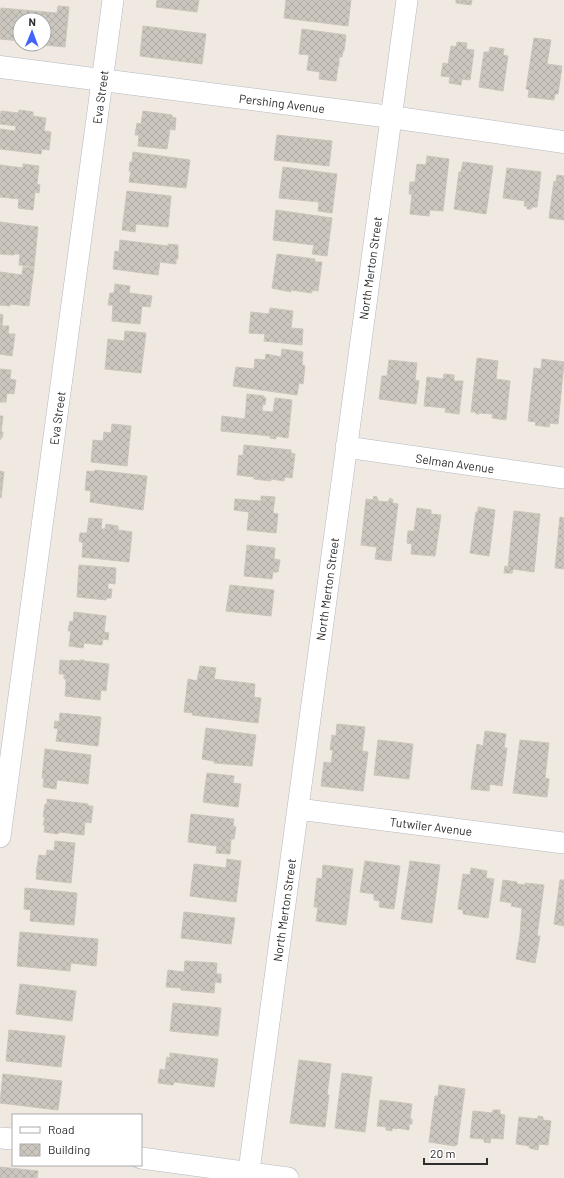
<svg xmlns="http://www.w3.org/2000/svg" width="564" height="1178" viewBox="0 0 564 1178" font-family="Barlow,sans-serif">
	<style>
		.building { fill: url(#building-cross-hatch); stroke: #cbc5ba }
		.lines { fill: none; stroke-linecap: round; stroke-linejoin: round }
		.street-casing { stroke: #b4b7c1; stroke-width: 22 }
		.secondary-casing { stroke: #b4b7c1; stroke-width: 23 }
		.street { stroke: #fff; stroke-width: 21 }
		.secondary { stroke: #fff; stroke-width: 22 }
		.labels { text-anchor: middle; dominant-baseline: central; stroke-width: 3; stroke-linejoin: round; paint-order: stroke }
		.street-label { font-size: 12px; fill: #2e2e2e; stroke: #fff }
	</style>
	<defs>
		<pattern id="building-cross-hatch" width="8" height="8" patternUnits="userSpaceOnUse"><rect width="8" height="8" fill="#cbc7bf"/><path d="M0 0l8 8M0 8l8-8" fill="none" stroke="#afaba4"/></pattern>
	</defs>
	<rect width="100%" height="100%" fill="#efe9e1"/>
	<path class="building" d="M157,0h42l-2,12 -41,-5z
		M286,0h65l-3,26 -64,-8z
		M456,0h16l-1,5 -15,-2z
		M58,6l11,1 -4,40 -32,-3h11v-24h-24v21l-20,-2v-23l1,-8 56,5z
		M143,26l63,8 -4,30 -62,-8z
		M302,29l44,6 -2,16h-1l-1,6h-3v9h-1l-2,15 -17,-2 1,-7 -13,-2 2,-15 -10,-1z
		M534,38l17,2 -4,24 15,2 -4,28h-3l-1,6 -26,-3 1,-7 -3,-1z
		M457,42l10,1 -1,6 8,1 -4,30 -8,-1 -1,6 -12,-2 1,-6 -9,-1 2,-13 5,1 3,-18 5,1z
		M490,47l14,2 -1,6 5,1 -5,35 -24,-4 5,-35h5z
		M19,110l14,2v4l13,2 -2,13 7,1 -2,18 -7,-1 -1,5 -41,-5v-20l15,2 1,-5 -16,-2 1,-13 17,2z
		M143,111l29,4v2l4,1 -1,12 -5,-1 -3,20 -29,-3 1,-11h-4l2,-12 4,1z
		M277,135l55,6 -3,25 -55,-6z
		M133,152l57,8 -4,28 -57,-6 2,-11h-2l1,-9h2z
		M427,156l22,3 -6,52 -13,-1 -1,6 -19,-2 2,-20h-3l1,-12h5l2,-18 9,1z
		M463,162l30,4 -7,48 -32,-5 5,-37h2z
		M23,164l16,2 -2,18 3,1 -1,8 -4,-1 -2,18 -15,-2 1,-9 -19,-2v-32l23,3z
		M283,167l54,7 -5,39 -14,-2 1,-9 -40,-4z
		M507,168l34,4 -4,35h-5l-1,2h-4v-3h-3l1,-5 -22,-3z
		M557,175l7,1v44l-15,-2 5,-37 2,1z
		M127,191l44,5 -3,31 -32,-3 -1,8 -13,-2z
		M276,210l56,8 -5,38 -15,-2 2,-9 -41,-5z
		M0,222l38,5 -4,40 -15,-2 1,-11h-6v1l-14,-1z
		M120,240l48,6v-2l10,1v14h-2v5l-16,-2 -2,13 -45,-6 2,-18 4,1z
		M277,254l38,5v3h7l-4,29 -6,-1v3l-21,-3v2l-19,-4z
		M23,267l11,1 -5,38 -19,-2v2l-10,-1v-33l22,3z
		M115,284l15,2 -1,7 23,3 -2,11 -8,-1 -2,18 -28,-3 1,-16h-5l2,-12h4z
		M270,308l23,3 -2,17 12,1 -1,16 -38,-4 1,-7 -16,-1 2,-21 18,2z
		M0,314l3,1 -1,11h7l-1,8h7l-3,22 -12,-2z
		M125,331l21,2 -5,40 -36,-4 3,-30 16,2z
		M282,349l21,3 -1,13 3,1 -2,18 -4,-1 -2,12 -64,-9 3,-19 18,2 1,-10 10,1 1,-6 15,3z
		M477,358l21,3 -2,18 14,2 -4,39 -14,-2 1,-4 -14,-1v1h-3v-2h-5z
		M542,359l22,3 -6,62 -8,-1 -1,4 -14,-2 1,-3 -8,-1 6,-53 7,1z
		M389,360l28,3 -2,17 4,1 -3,23 -37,-5 3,-23h5z
		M0,369l11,1 -1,9 6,1 -2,14 -7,-1 -1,9h-6z
		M444,374l10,1v6h9l-4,33 -14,-2 1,-4 -22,-2 3,-29 16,2z
		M247,394l17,2v2h2l-1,7 -2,-1 -1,7 11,1 2,-14 17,2 -4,38 -12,-2v3l-6,-1v-2l-49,-5 1,-15 23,3z
		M0,416h3l-2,16h2l-1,6h-2v2z
		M112,424l19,2 -4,40 -36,-4 2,-22 10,1 1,-9 7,1z
		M244,445l47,5v3l4,1 -3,24 -7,-1 -1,4 -13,-2v2l-17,-2v-2l-17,-2 2,-20 4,1z
		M95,470l52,6 -4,34 -53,-8 1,-11 -6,-1 2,-19 7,1z
		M0,471l4,1 -3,26 -1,-1z
		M261,496l14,1 -2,16 5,1 -2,19 -29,-3 2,-18 -15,-2 1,-11 26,2z
		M374,496l3,1 1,4 10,1 2,-4 3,2 -1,3 6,1 -7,57 -16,-2 2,-12 -16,-2 5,-46 7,1z
		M478,507l17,3 -6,46 -19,-3 6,-41h2z
		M417,508l14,2v4l10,1 -6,41 -24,-2 1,-10 -5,-1 1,-12h6z
		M514,511l26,3 -6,58 -21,-3 -1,4h-8l1,-7 3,1z
		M560,517l4,1v51l-9,-1z
		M89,518l13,1 -1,10h4l1,-5 12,2v4l14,2 -3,30 -47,-5 1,-14 -4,-2 1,-8h7z
		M247,545l28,3 -1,11 6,1 -2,12h-5l-1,7 -28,-3z
		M79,565l37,3 -1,16 -7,-1v6h4l-1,9h-5v2l-29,-3z
		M230,585l44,5 -3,26 -45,-5z
		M74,612l32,4 -2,16 5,1 -1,7 -5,-1 -1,6 -18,-2 -1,5 -14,-2 2,-15h-3l2,-10 3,1z
		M60,660l11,1v-1l9,1v-1h4v1l25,3 -3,27 -5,-1 -1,10 -35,-4 1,-13v-4h-2v-5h-5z
		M200,666l16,2 -2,11 41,5 -1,13 7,1 -3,25 -66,-8 1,-2 -9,-1 4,-33 9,2z
		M60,713l41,4 -3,29 -42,-5 2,-12 -4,-1 1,-7 4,1z
		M337,724l28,3 -3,24 6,1 -5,39 -42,-5 3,-24 7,1 2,-13h-3l2,-15 4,1z
		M206,728l50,7 -4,31 -38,-3v-2l-12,-2z
		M485,731l21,3 -2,14h3l-5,38 -12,-2 -1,7 -18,-2 6,-45 6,2z
		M378,740l35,4 -4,35 -35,-4z
		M520,740l29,3 -4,35 4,1 -2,18 -34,-4z
		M45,749l46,6 -3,29 -31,-4 -1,9 -13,-2 1,-9h-2z
		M207,773l27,3 -1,7 8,1 -3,23 -35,-5z
		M47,799l41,5v2h5l-2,17 -6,-1 -1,13 -25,-3 -1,2 -14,-2 1,-7h-2l2,-8h-2l2,-13 2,1z
		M191,814l43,5 -1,7 3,1 -2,12h-3l-1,15 -14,-1 1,-7 -29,-4z
		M55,841l20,2 -4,40 -35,-4 1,-5 -1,-1 3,-18 7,1 1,-6 7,1z
		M227,859l14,2 -5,41 -46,-6 4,-32 32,4z
		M365,861l35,5 -6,43 -15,-2 1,-6 -6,-1v-6l-14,-2z
		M410,861l30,4 -8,58 -31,-4z
		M323,865l30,4 -7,56 -30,-4 2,-14h-4l3,-29 5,1z
		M471,868l16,3 -1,7 8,1 -6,39 -25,-4v-4l-5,-1 5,-35 7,1z
		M503,880l14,2v2l8,1v-2l19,2 -7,51h3l-5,27 -19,-4 4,-24 2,-27 -11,-2 1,-3 -12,-2z
		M560,880h4v46l-10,-2z
		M25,888l52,5 -3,32 -44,-4 1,-11 -7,-1z
		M184,912l51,6 -4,26 -50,-6z
		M20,932l78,7 -2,27 -25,-3 -1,8 -53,-5z
		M185,961l32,2 -1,11h5v9l-6,-1 -1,11 -33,-3v-2l-15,-1 2,-17 16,2z
		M20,984l56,7 -4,30 -56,-7z
		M173,1003l48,5 -3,28 -48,-5z
		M9,1030l56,6 -4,31 -55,-6z
		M170,1053l48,6 -4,28 -40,-5 -1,3 -15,-2 2,-14 5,1 2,-13 3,1z
		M299,1060l32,4 -4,31h2l-4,32 -35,-4z
		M342,1073l30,4 -7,55 -30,-4z
		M3,1074l59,7 -4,29 -58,-7z
		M439,1085l26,4 -8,56h-2v1l-26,-4 6,-46h3z
		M380,1100l32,4 -2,15h2v5h-3v6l-12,-2v1l-5,-1v3l-6,-1v-3l-9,-1z
		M493,1110h7v4l5,1 -2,24 -12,-1 -1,5 -6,-1v-3l-14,-1 3,-27 19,2z
		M538,1116l5,1v3l8,1 -3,24 -9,-1 -1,6 -9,-2 1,-2 -14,-2 3,-27 19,2z
		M0,1167l38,4 -1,7h-37z"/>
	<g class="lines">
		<g class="street-casing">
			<path id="street" d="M346,447l218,31
				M298,809l266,34
				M0,837l113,-837
				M0,1138l13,1
				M141,1158l147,20
				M248,1178l159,-1178"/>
		</g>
		<g class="secondary-casing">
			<path id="secondary" d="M0,67l391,50 173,25"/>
		</g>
		<use href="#street" class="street"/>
		<use href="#secondary" class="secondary"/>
	</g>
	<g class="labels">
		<g class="street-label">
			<text transform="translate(100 97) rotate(-82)">Eva Street</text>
			<text transform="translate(282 103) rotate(7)">Pershing Avenue</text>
			<text transform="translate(370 268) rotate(-82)">North Merton Street</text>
			<text transform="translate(57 418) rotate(-82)">Eva Street</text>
			<text transform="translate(455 463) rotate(8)">Selman Avenue</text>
			<text transform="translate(327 589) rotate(-82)">North Merton Street</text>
			<text transform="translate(431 826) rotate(7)">Tutwiler Avenue</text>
			<text transform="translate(284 910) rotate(-82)">North Merton Street</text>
		</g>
	</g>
	<rect x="12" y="1114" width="130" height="52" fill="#ffffff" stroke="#ababab"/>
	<rect x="20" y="1127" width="20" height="6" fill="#ffffff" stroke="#ababab"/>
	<text x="48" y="1134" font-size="12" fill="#2e2e2e">Road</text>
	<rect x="20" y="1144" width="20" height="12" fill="url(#building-cross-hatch)" stroke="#ababab"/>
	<text x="48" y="1154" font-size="12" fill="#2e2e2e">Building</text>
	<g transform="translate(32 32) rotate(1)"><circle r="19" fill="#ffffff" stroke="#ababab"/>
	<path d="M0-3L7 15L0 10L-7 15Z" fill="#4264fb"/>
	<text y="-6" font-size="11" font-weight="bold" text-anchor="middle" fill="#2e2e2e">N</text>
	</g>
	<path d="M424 1158v6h63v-6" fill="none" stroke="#2e2e2e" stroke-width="2"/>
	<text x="430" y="1158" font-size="12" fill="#2e2e2e" stroke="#ffffff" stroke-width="3" paint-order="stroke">20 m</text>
</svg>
